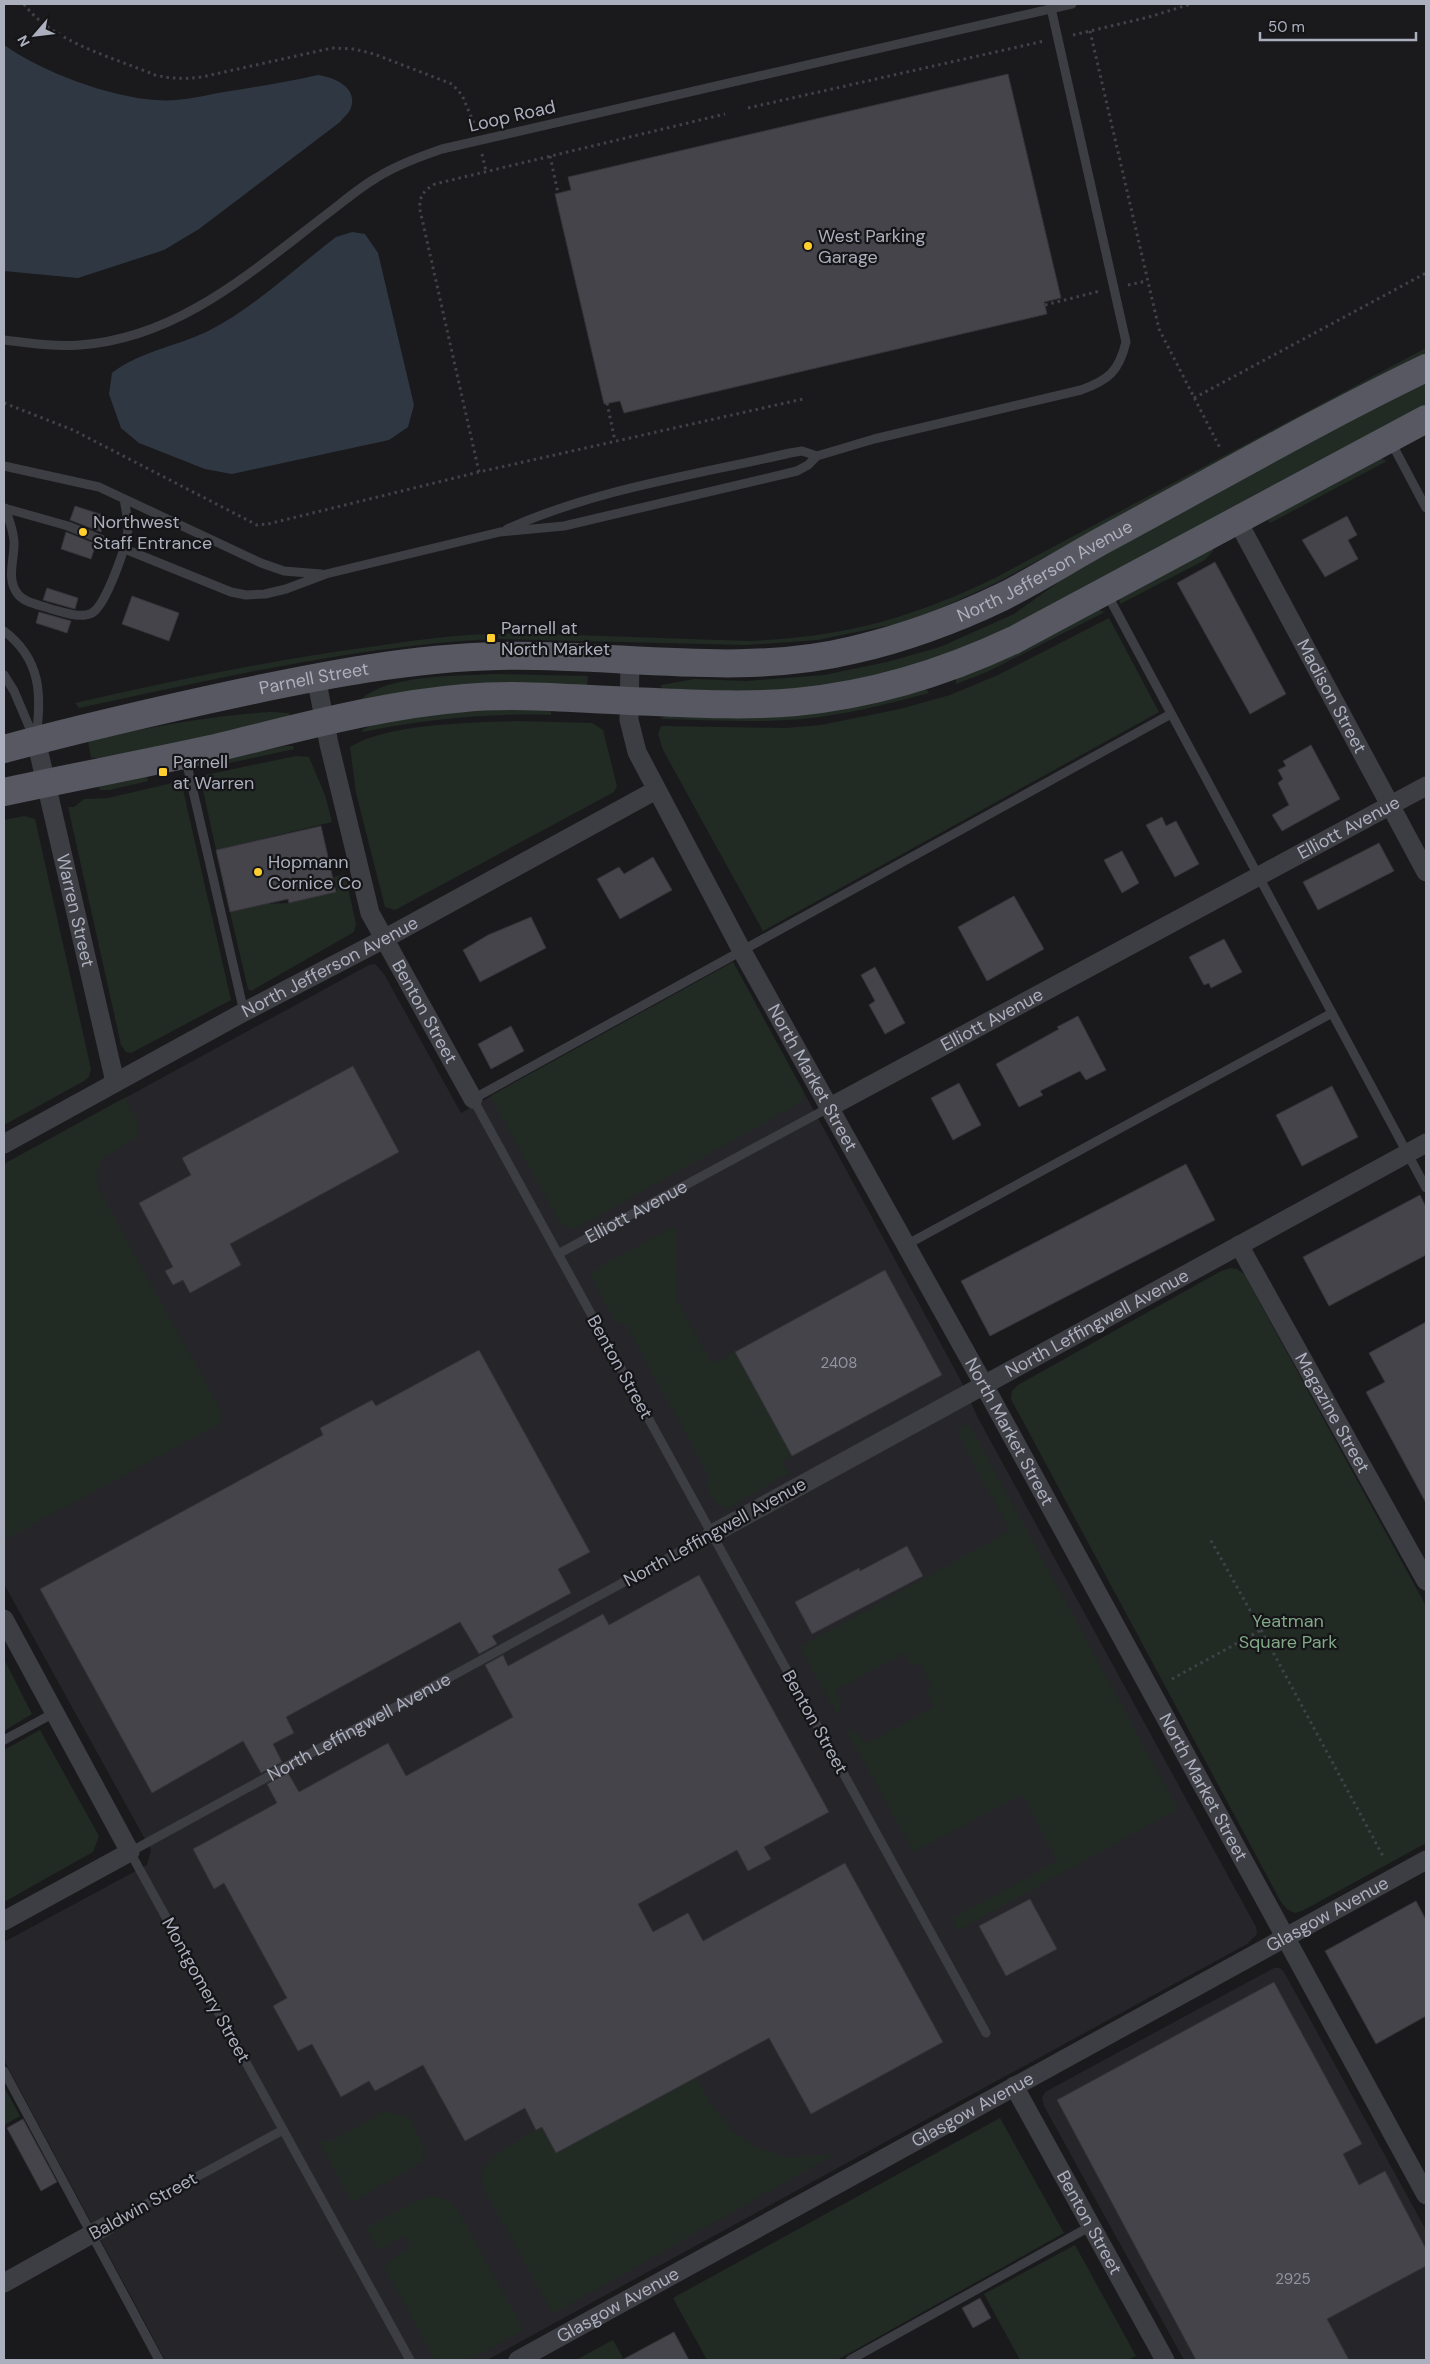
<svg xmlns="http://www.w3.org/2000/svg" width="1430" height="2364" viewBox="0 0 1430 2364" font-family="'DM Sans',sans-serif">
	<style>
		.built { fill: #26262a }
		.green { fill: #212b24 }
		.water { fill: #2f3842 }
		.building { fill: #44444a; stroke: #353439 }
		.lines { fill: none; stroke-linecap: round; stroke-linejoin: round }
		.path { stroke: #414249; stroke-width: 3; stroke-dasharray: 2.5 4; stroke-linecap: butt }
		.service { stroke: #3d3d44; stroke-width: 9 }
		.minor { stroke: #3d3d44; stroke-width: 19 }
		.primary { stroke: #575861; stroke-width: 28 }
		.poi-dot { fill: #ffcf30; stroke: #151518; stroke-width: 2 }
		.labels { text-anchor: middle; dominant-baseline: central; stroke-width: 4.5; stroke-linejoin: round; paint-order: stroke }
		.number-label { font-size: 15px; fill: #9294a0 }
		.street-label { font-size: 18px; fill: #acafbd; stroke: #151518 }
		.poi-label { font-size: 18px; fill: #acafbd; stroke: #151518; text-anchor: start }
		.park-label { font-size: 18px; fill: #82a988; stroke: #151518 }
	</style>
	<rect width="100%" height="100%" fill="#1a1a1d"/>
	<path class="built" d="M733,962l227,417 18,39 278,509 1,7 -10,10 -760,416h-322l-161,-300v-118l143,-77 4,-15 -147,-266v-420l365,-199 6,-1 9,10 77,139z
		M1274,1968h6l4,4 142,258v130h-242l-140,-254 -2,-8 3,-6z"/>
	<path class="green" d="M1426,348v6l-430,229 -64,29 -32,11 -82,17 -72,5 -248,-6v-5l18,-1 233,8c94,-4 161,-22 246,-63z
		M1426,380v25l-440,235 -105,36 -75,12 -63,4 -81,-2 -1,-5 33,-6 52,2 78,-6 63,-13 53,-15 74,-33 70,-50z
		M1380,458l7,3 -117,62 -2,-3 10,-8z
		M1212,547l2,3 -9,10 -85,44 -1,-5z
		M1096,609l9,3 -118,60 -31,12v-5l4,-3z
		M1109,618l50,94 -396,219 -100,-181 -5,-16 3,-8 125,2 35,-3 79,-16 50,-14 48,-20z
		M491,634v5c-140,8 -276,40 -412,69l-4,-5c98,-22 195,-43 295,-56 40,-6 80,-12 121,-13z
		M495,674l93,2 -1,11 -227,13c28,-26 98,-24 135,-26z
		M921,689l6,1 2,3c-42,11 -84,22 -127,26 -47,4 -95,1 -142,0l6,-3z
		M551,709v6c-64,-2 -125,4 -188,17l-1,-2c14,-8 32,-10 48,-12 47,-8 94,-8 141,-9z
		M270,712l19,1 1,6 -182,39h-17l-3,-17c61,-14 120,-25 182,-29z
		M516,721l76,2 11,7 14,56 -3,6 -219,118 -10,-3 -29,-114 -6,-46c40,-24 119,-24 166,-26z
		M285,746h8l1,3 -97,21 6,-7z
		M296,756l13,1 16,38 7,27 -116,28 -16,-74z
		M147,776l1,5 -39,9h-9l-2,-4z
		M181,781l50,219 -100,53 -5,-1 -5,-7 -53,-238h6l10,-8 24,-1z
		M24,816l11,3 56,250 -2,8 -5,4 -80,44v-305z
		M345,874l11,50 -2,8 -103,59 -3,-2 -18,-77 36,-8 23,-1 48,-12 -3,-14z
		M733,962l70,129 -1,11 -222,124c-9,4 -13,2 -20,-3l-70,-127z
		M124,1098c5,8 14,20 14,29 2,25 -54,18 -39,63l120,217 3,13 -3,4 -215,116v-376z
		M675,1226l2,74 35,64 23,-12 57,104 -10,6 7,11 -61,35c-13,-2 -17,-14 -23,-23l6,-5 -85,-155 -10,-3 -27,-49z
		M1230,1268l7,1 7,5 182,332v237l-122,67 -9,3 -8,-4 -6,-7 -270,-503 1,-8 6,-6 203,-114z
		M969,1424l209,385 -221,122 -6,-12 107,-58 -36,-67 -108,58 -67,-121c11,0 13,5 19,13l68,-37 -7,-15 4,-6 -11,-22 -9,2 -7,-13 -68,37 4,11v9l-3,4 -37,-67 210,-116 -54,-101z
		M4,1659l28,55 -28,17z
		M40,1730l59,106 -6,16 -89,50v-152z
		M696,2077l14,26 23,28 26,18 31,9 45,-4 -282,160 -68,-123c-3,-8 -5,-15 -1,-23 8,-14 43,-33 58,-41l14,26z
		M4,2087l16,29 -16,9z
		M384,2112l24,4 16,31 -2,15 -70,40 -33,-61 10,1z
		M1000,2118l64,115 -227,127h-130l-34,-62z
		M431,2196l17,4 10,11 66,119 -56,30h-33l-52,-95 28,-17 -6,-12 -27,14 -12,-22 52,-28z
		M1075,2245l61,111 -8,4h-108l-36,-66z
		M613,2340l11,20h-48z"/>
	<path class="water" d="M4,45c38,27 105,52 152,55 23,2 46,-4 68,-8 31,-5 63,-10 94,-17 16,2 42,13 32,35 -2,4 -7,8 -10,12l-141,107 -35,21 -86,28 -74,-7z
		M352,232l13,2 13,19 36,152 -6,22 -19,13 -157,34 -27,-5 -66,-26 -18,-15 -12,-34 3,-21c28,-22 67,-27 98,-43 43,-22 87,-63 126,-93z"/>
	<path class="building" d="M1008,74l53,224 -17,4 3,12 -423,99 -4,-12 -16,3 -49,-210 16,-4 -3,-13z
		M75,506l31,10 -5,16 -31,-12z
		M1347,516l10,19 -9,5 10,19 -33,18 -23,-37z
		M66,532l30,12 -5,15 -30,-10z
		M1215,562l71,132 -36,20 -73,-131z
		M47,588l31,10 -3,11 -32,-9z
		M132,596l47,17 -10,28 -47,-17z
		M39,612l32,9 -4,12 -31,-10z
		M1311,745l29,54 -58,32 -10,-16 17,-10 -11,-22 5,-4 -5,-9 8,-4 -3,-5z
		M1162,817l4,9 10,-5 23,43 -24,13 -29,-52z
		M321,826l15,66 -47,11 -1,-4 -58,13 -14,-62z
		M1379,843l15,28 -76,39 -15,-28z
		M1122,851l17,32 -17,10 -18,-33z
		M653,857l19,33 -52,29 -23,-40 22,-12 5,7z
		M1014,896l30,53 -57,32 -29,-54z
		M531,917l15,31 -66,34 -17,-32 25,-15z
		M1224,939l18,33 -31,16 -2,-5 -5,2 -15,-28z
		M875,967l30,56 -20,11 -16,-29 6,-4 -14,-26z
		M1078,1016l28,54 -20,10 -6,-9 -40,20 3,4 -24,12 -23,-43 63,-35 -2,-2z
		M511,1026l13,25 -33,18 -13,-25z
		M353,1066l46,86 -169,92 11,21 -51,28 -7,-13 -10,5 -8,-14 8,-4 -34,-64 52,-28 -9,-17z
		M959,1083l22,42 -28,15 -22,-42z
		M1332,1086l26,51 -56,29 -26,-51z
		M1186,1164l29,56 -225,116 -29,-55z
		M1420,1195l6,12v48l-97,51 -26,-49z
		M885,1270l57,105 -150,81 -57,-104z
		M1426,1322v181l-60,-111 19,-10 -16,-29z
		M479,1350l111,202 -32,17 13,24 -79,43 5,8 -18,10 -19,-32 -174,95 8,16 -21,11 9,18 -21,11 -18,-32 -91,52 -112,-204 283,-154 -3,-7 52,-28 4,6z
		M907,1546l16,30 -111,58 -17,-32 64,-34 1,3z
		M699,1575l130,237 -65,35 7,12 -23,12 -11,-21 -99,54 15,28 35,-19 15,28 142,-78 98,179 -132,72 -42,-76 -213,115 -14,-26 -6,3 -11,-22 -60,33 -42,-76 -48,26 -6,-10 -28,16 -29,-53 -14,7 -25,-45 14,-8 -63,-115 -10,6 -21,-40 84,-46 -10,-19 21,-11 11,19 89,-49 18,33 107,-59 -28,-52 18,-10 5,11 95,-52 6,11z
		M1030,1899l27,50 -51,27 -27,-50z
		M1416,1901l10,19v96l-50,28 -51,-93z
		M1274,1982l88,162 -19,10 16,31 26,-14 41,78v17l-99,53 22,41h-153l-139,-260z
		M23,2119l34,63 -16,9 -34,-63z
		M980,2298l11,20 -18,10 -11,-20z
		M674,2332l15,28h-67z"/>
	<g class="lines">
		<path class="path" d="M24,4c28,38 88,53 131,71 17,4 30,4 47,2l130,-29 22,1 20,5 78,30 10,11 13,31
			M1090,31l69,298 62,121
			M1073,35l76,-18 42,-13
			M748,108l296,-67
			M482,154l4,17
			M550,156l8,37
			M1128,285l19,-4
			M1045,305l55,-14
			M1194,398l232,-125
			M4,403l69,27 184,95 11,-1 211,-52 324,-73
			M607,403l8,38
			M479,472l-59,-262c-1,-14 3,-19 15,-26l290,-70
			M1261,1630l123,228
			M1172,1679l89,-49 -52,-93"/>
		<g class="service">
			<path d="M4,340c25,3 50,7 76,5 99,-7 172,-74 247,-131 16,-12 32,-26 49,-36 21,-13 43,-21 66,-29l630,-145"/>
			<path d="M1391,442l35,66"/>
			<path d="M4,466l95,21 162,76 23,8 37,3"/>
			<path d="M4,508l64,18 163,66 15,3 19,-1 21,-5 40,-15 174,-42 64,-6 233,-55 11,-6 9,-9 57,-17 207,-49c28,-10 38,-19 45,-48l-75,-334"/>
			<path d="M5,508c4,11 8,21 9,33 1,17 -8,37 3,52 7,10 23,12 34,16 12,3 29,10 41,4 14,-8 35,-68 36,-84 0,-10 -2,-20 -4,-30"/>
			<path d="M507,529c89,-40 188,-54 283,-76l12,-2 15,5"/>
			<path d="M1107,594l319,594"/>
			<path d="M4,631c37,28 38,64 32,106"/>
			<path d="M4,675l10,16 20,47"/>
			<path d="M185,756l59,256"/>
			<path d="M906,1245l426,-232"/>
			<path id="s1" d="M558,1254l272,-147"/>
			<path d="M4,1740l50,-27"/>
			<path d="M986,2033l-513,-934 698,-385"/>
			<path d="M4,2071l155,289"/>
			<path d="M106,2226l177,-96"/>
			<path id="s2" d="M410,2360l-280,-508 582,-318"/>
			<path d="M850,2360l241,-134"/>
		</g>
		<g class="minor">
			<path id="s3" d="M1237,520l189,352"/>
			<path id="s4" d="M630,658l-1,62 8,32 105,199 242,434 442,810"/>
			<path id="s5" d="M316,677l13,67 41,169 103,186"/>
			<path id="s6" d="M36,740l79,342"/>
			<path id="s7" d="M830,1107l596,-321"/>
			<path id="s8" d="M4,1144l240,-132 140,-73 272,-149"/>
			<path id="s9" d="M1239,1245l187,336"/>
			<path id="s10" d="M712,1534l714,-391"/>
			<path d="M4,1619l126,233 -126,69"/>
			<path id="s11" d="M1014,2086l151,274"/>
			<path d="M4,2283l102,-57"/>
			<path id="s12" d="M518,2360l908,-500"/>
		</g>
		<g class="primary">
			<path id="s13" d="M4,749c78,-21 156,-39 235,-56 85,-18 172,-35 260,-37 117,-3 239,22 354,-6 52,-12 101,-30 149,-53 36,-18 70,-40 105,-59 106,-57 211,-118 319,-170"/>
			<path d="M4,792c69,-15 139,-28 207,-43 84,-20 168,-44 254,-51 55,-5 110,1 165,3 55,2 111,6 166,1 75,-7 150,-30 218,-62l412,-221"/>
		</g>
	</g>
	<g class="poi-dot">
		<circle cx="808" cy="246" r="5"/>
		<circle cx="83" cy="532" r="5"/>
		<rect x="486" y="633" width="10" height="10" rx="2.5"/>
		<rect x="158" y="767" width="10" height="10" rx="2.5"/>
		<circle cx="258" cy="872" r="5"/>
	</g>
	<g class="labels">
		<g class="number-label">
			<text x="839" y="1363">2408</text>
			<text x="1293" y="2279">2925</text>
		</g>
		<g class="street-label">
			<text transform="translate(512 116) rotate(-13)">Loop Road</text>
			<text stroke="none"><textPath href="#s13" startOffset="1068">North Jefferson Avenue</textPath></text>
			<text stroke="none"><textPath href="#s13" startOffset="318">Parnell Street</textPath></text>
			<text stroke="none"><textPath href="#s3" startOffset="200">Madison Street</textPath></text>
			<text stroke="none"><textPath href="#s7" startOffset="589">Elliott Avenue</textPath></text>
			<text stroke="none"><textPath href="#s6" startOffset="175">Warren Street</textPath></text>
			<text stroke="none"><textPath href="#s8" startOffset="371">North Jefferson Avenue</textPath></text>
			<text stroke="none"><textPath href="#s5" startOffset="355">Benton Street</textPath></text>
			<text stroke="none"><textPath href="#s7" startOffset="184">Elliott Avenue</textPath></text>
			<text stroke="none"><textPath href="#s4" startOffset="465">North Market Street</textPath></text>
			<text stroke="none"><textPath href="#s1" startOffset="89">Elliott Avenue</textPath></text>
			<text stroke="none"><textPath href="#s10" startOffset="439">North Leffingwell Avenue</textPath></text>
			<text transform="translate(620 1367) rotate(61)">Benton Street</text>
			<text stroke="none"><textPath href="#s9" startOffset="192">Magazine Street</textPath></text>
			<text stroke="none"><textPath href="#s4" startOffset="870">North Market Street</textPath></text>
			<text transform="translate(715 1532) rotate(-29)">North Leffingwell Avenue</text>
			<text transform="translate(815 1722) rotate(61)">Benton Street</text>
			<text stroke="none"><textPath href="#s2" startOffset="841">North Leffingwell Avenue</textPath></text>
			<text stroke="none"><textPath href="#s4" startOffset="1275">North Market Street</textPath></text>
			<text stroke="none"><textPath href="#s12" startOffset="924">Glasgow Avenue</textPath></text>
			<text transform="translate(206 1990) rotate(61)">Montgomery Street</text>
			<text stroke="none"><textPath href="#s12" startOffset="519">Glasgow Avenue</textPath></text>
			<text transform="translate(143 2206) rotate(-29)">Baldwin Street</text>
			<text stroke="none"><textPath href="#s11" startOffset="156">Benton Street</textPath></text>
			<text stroke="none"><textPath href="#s12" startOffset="114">Glasgow Avenue</textPath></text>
		</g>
		<g class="poi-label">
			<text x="818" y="236">West Parking<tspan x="818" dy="21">Garage</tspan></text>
			<text x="93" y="522">Northwest<tspan x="93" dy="21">Staff Entrance</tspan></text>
			<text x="501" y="628">Parnell at<tspan x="501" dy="21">North Market</tspan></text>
			<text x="173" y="762">Parnell<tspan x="173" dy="21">at Warren</tspan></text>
			<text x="268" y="862">Hopmann<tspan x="268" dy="21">Cornice Co</tspan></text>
		</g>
		<g class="park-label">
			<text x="1288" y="1621">Yeatman<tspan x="1288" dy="21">Square Park</tspan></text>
		</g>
	</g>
	<rect width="1430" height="2364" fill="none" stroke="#acafbd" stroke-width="10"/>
	<g transform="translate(35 35) rotate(242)" stroke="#151518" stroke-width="4" paint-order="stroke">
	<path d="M0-4L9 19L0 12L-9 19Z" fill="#acafbd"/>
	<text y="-8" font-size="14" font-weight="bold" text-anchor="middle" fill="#acafbd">N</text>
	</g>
	<path d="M1260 32v8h156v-8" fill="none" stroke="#acafbd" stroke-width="2.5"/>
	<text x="1268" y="32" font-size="15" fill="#acafbd" stroke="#151518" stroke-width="4" paint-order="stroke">50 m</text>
</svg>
